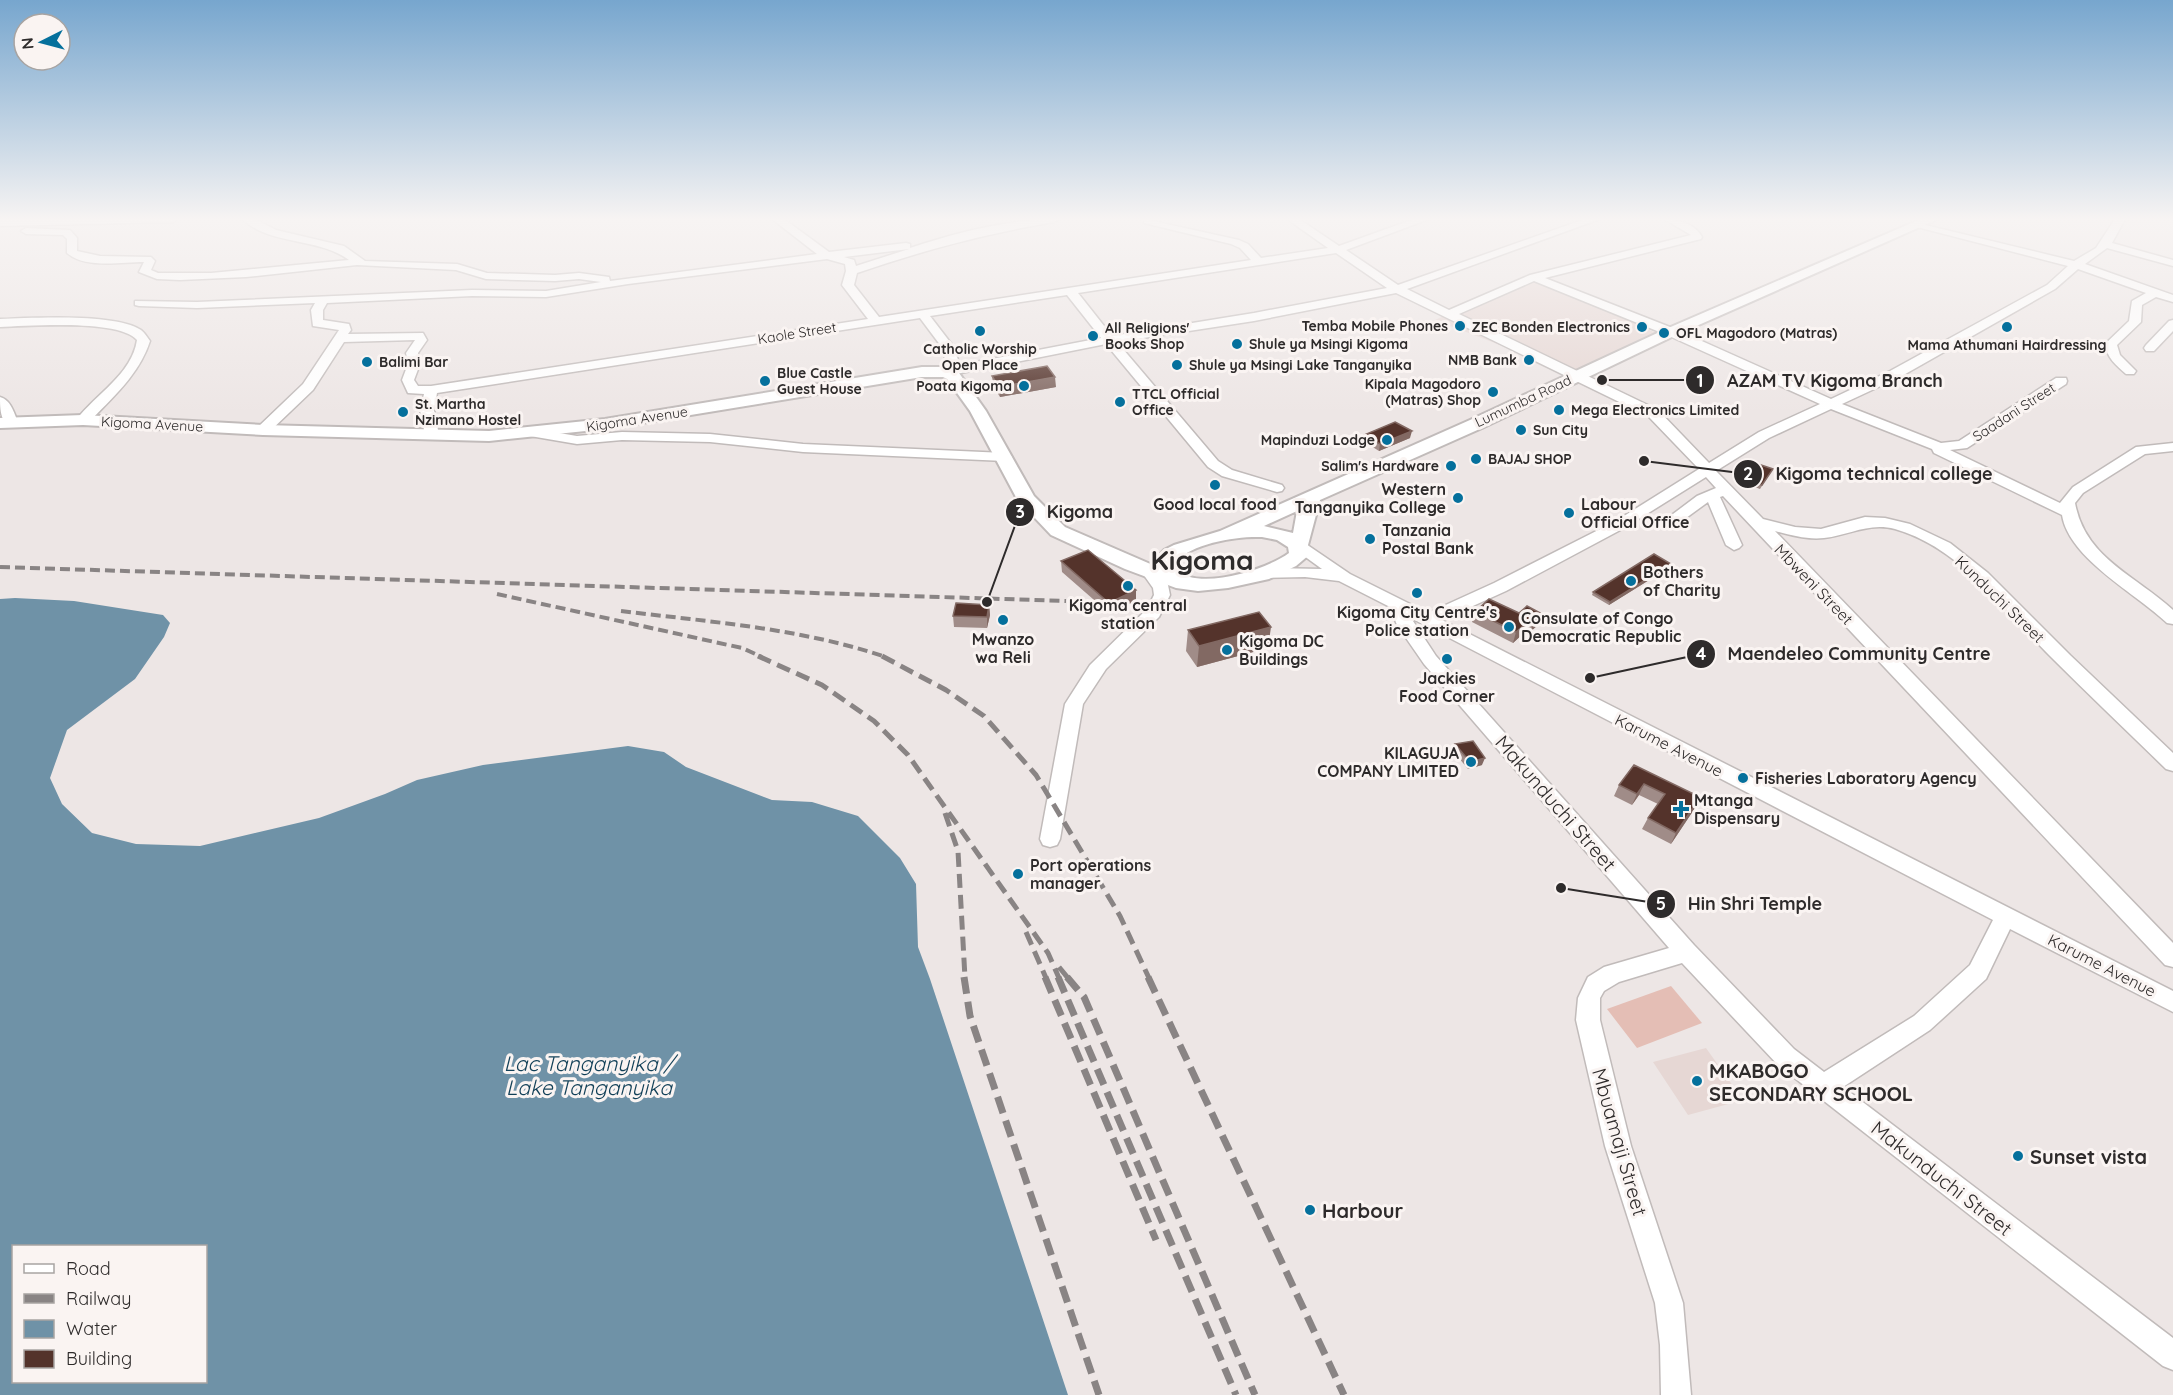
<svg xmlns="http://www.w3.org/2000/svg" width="2173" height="1395" viewBox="0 0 2173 1395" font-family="Quicksand,sans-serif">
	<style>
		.built { fill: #e6d7d4 }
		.green { fill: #e4beb5 }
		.water { fill: #6f92a7; fill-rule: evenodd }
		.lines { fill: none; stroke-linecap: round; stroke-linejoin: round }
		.minor-casing { stroke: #c1bbba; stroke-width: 3 }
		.major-casing { stroke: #c1bbba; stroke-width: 4 }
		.minor { fill: #fff; fill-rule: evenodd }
		.major { fill: #fff; fill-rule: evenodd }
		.rail-far2 { stroke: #898484; stroke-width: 4; stroke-dasharray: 10 5; stroke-linecap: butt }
		.rail-far1 { stroke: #898484; stroke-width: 5; stroke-dasharray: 14 7; stroke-linecap: butt }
		.rail { stroke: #898484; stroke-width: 7; stroke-dasharray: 17 8; stroke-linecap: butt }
		.wall { fill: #a08c88 }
		.shaded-wall { fill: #826963 }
		.building { fill: #54332b; stroke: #826963; stroke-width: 1.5 }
		.poi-dot { fill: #05709c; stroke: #faf4f2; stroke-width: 2 }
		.labels { text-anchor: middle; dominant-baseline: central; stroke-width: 6; stroke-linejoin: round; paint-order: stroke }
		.far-poi-label { font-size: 14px; font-weight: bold; fill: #2e2b2b; stroke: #faf4f2; text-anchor: start }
		.far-street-label { font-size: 14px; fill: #2e2b2b; stroke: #faf4f2 }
		.poi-label { font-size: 16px; font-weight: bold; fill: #2e2b2b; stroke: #faf4f2; text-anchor: start }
		.street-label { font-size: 16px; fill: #2e2b2b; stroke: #faf4f2 }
		.near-street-label { font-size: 20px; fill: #2e2b2b; stroke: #faf4f2 }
		.near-poi-label { font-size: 20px; font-weight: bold; fill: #2e2b2b; stroke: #faf4f2; text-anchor: start }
		.near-water-label { font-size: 21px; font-style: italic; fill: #103f57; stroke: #faf4f2 }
		.town-label { font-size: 28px; font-weight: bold; fill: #2e2b2b; stroke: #faf4f2 }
		.leader { fill: none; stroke: #2e2b2b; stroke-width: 2 }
		.callout-dot { fill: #2e2b2b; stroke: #faf4f2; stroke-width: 2 }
		.mark-label { font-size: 18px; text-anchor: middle; font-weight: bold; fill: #fff }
		.callout-label { font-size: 18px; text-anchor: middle; font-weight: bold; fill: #2e2b2b; stroke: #faf4f2; stroke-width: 6; stroke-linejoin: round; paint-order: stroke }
	</style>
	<rect width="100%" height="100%" fill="#ede6e5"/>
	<path class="built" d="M1531,276l129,59 -77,42 -148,-57z
		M1706,1048l37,52 -55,15 -35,-53z"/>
	<path class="green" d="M1671,986l31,37 -65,25 -30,-39z"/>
	<path class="water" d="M15,598l59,3 89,14 7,8 -6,14 -29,42 -68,51 -17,48 12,26 30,29 44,11 64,2 119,-28 66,-24 32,-14 66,-15 145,-19 36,6 22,15 86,33 40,2 46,14 42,42 16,26 2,63 12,32 138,416h-1068v-796zM14,1246h192v136h-192z"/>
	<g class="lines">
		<g class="minor-casing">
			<path id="minor" d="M178,219l-5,3 -173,4v-6z
				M242,219h13l21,11 68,16 21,15 92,3 30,9 68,2 24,-2 30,4 1,4 207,-27 -45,-35h12l45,33 77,-9 4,1v4c48,-16 99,-29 149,-29l-5,3c-71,12 -129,28 -197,51l-3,12 25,32 372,-57 -11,-12 -9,-4 -87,-21v-4l95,21 9,4 13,14 67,-10 -41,-29h12l40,27 75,-27h15l-83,31 52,35 187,-66h15l-193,70 42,21 81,-35 161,-40 -27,-16c14,0 31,5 38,18l-1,2 -156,39 130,51 156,70 59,-28 157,-86 21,-19 -151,-39v-4l157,38 22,-13 19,-29h10l-13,24 61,17v6l-66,-18 -22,16 88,31v7l-17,-5 -14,8 -1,17 -24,23 3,10 16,16 -2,3h-8c-10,-9 -19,-16 -21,-30l24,-23 3,-20 14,-8 -68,-24 -23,20 -155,88 -58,27 99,39 18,-2 97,-63h10l1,3 -1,3 -99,64 -17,2 110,53 13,-16 63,-40 37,-4v8l-28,3 -62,39 -8,10c10,55 60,72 98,107v14l-6,-1c-30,-29 -98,-64 -105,-108l-128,-62 -2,-4 -101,-40 -62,29 -53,33 47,48 32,8 26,2 44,-12 20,1 25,6 40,19 38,30 82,82 103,98v18l-7,-2c-39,-38 -79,-76 -117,-114 -45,-46 -90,-108 -154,-126 -26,-7 -45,6 -71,9 -16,2 -33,-3 -49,-7l398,412v24l-8,-2 -442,-469 -3,1 22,48 -3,3 -5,2 -8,-5 -18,-43 -33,24h-10l-3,-3 3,-3 32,-24 19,-8 -10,-11 -80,50 -120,64 -64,29 731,371v21l-163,-83 -24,50 -56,51 -87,57 330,251v32l-10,-4 -385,-301 -96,-102 -63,19 -15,9 -4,7v22l31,126 52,157 8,92h-30l-1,-50 -5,-42 -50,-157 -29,-126 2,-22 10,-21 16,-10 65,-19 -245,-284 -27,-39 -7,-18 -51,-26 -34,-4 -42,1 -8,-5 8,-5 59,1 -29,-21 -3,-3 3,-3h10l47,32 78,39 66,-30 122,-62 83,-52 -51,-53 -252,-123 -142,28 -137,21 101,119 14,9 50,15 2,3 -2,3 -5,1 -55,-16 -14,-9 -102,-123 -160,32 -6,-4 8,-4 -7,-22 -21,-28 -483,75 -3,17 5,25 -7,4 -7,-4 -5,-25 4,-16 -16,-1 -6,-13 6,-16 -2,-11 9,-13 -71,2 -31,48 -45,43 -5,1 -7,-4 2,-3 45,-43 36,-54 -26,-4 -2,-16 4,-7 -118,5 -58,-2 -4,-1v-4l62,1 275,-12 74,1 55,-9 -22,-3 -24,2 -69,-2 -30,-9 -99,-5 -111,12 -66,3 -23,-1 -18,-7 5,-10c-23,0 -59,7 -77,-9v-14l-4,-4 -37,-1 -5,-3 5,-3 44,2 7,8v13l23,5 51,1 4,4 -4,9 7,3h53l138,-13c-31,-23 -78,-14 -107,-41zM909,249l-53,17 -2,-6 -10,-3zM1336,253l51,35 -133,25 -142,23 -34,-43zM827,259l18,5 1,7 -4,14 26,34 -437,67h-13l-4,-6 6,-16 -2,-11 9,-13 -4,-7 -75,1 3,-4 -2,-6 -26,-4v-10l4,-7 145,-7 74,1 82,-13zM1534,281l133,54 153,69 -61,28 -50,31 -51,-53 -199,-96zM1067,295l34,43 -141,27 -7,-19 -23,-30zM1411,618l582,302 -23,45 -56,51 -90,56 -30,-23 -100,-104 -258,-289z
				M0,319c32,-1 115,-6 141,11 4,3 6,7 9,11 -11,34 -38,57 -62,82l-5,1 -7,-4c20,-26 56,-46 61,-80 -19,-21 -108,-14 -137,-13z
				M2173,320v11l-19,20h-8l-2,-3 2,-3 23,-24z
				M0,397c11,3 14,16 18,25l-2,3 -5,1c-11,-3 -11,-19 -11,-29z
				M535,429l42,7 45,-4 88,2 93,10 202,9 7,4 -7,4 -202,-9 -93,-10 -88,-2 -45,4 -47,-8 -2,-3z
				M1149,566l6,2 7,8 6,9 2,10 -11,22 -53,52 -23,35 -23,135 -3,6 -7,2 -7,-2 -3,-6 25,-135 25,-39 57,-56 7,-14 -1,-7 -12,-17z"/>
		</g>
		<g class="major-casing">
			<path id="major" d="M1921,219h17l-262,116 -194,93 -162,72 -12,45 1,10 -13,11 -27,13 -41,9 -30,3 -22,-3 -51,-19 -74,-34 -34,-36 -47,-88 -23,-32 -4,-2h-21l-317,52 -116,12 -226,-6 -180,-10 -83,3v-10l83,-3 180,10 226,6 116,-12 317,-52h24l13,6 27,38 48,85 31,31 90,39 -1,-5 10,-11 10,-5 46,-14 250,-111 196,-91zM1297,511l-4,22 -29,-7zM1262,537l15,3 11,7 1,6c-23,17 -90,38 -113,17l-2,-8c20,-19 62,-26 88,-25z"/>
		</g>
		<use href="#minor" class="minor"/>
		<use href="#major" class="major"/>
		<path class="rail-far2" d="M0,567l1066,34
			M497,594l245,54 20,9
			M621,611c89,11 179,17 265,46"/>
		<path class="rail-far1" d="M758,656l64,29 52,36 34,34 140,198 11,25
			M882,656l64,34 38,26 52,59 84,141 29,62
			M945,813l13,38 7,127
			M1026,932l20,46
			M1059,967l9,11"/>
		<path class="rail" d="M964,977l6,39 129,379
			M1045,977l111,263
			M1058,977l178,418
			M1067,977l17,20 171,398
			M1148,977l196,418"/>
	</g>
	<path class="wall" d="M992,376l64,11 -56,10 -7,-11z
		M1364,435l46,3 -31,13 -16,-10z
		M1773,469l-13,20 -18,-7 2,-3z
		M1061,561l75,40 -27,12 -47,-41z
		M1670,567l-61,38 -17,-10 1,-3z
		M1489,599l50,25 -9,8 -4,-1 -13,12 -41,-21 3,-10z
		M989,605l1,10 -3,13 -33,-1 -1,-11z
		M1188,630l80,18 -71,19 -11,-16z
		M1455,744l27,21 -14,4 -15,-18z
		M1634,765l61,43 -24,36 -29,-15 6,-11 10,-14 -19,-9 -7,10 -18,-9 5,-11z"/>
	<path class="shaded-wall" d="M1055,377l1,10 -56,10 -1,-10z
		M1412,431l-2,7 -31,13 1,-7z
		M1671,564l-1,3 -61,38 1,-3z
		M1136,590v11l-27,12v-10z
		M989,605l1,10 -3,13v-11z
		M1542,614l-3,10 -9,8 4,-10z
		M1530,620l-4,11 -13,12 3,-11z
		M1271,627l-3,21 -71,19 2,-21z
		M1485,758l-3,7 -14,4 2,-7z
		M1644,784l-5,11 -7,10 5,-11z
		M1700,797l-5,11 -24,36 5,-11z"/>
	<path class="building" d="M1047,366l8,11 -56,10 -7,-11z
		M1395,422l17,9 -32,13 -16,-9z
		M1755,463l18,6 -11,16 -18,-6z
		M1088,550l48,40 -27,13 -48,-42z
		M1654,554l17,10 -61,38 -17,-10z
		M1489,599l30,14 8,-7 15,8 -8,8 -4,-2 -14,12 -41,-20z
		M956,603l33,2 -2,12 -34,-1z
		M1259,612l12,15 -72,19 -11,-16z
		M1473,741l12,17 -15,4 -15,-18z
		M1634,765l66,32 -24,36 -28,-15 17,-24 -21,-10 -7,10 -18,-9z"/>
	<linearGradient id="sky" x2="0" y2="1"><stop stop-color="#77a6ce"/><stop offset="0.53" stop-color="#f7f4f3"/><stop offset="1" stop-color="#f7f4f3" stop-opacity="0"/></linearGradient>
	<rect width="2173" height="414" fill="url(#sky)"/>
	<g class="poi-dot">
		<circle cx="1460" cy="326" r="6"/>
		<circle cx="1642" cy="327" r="6"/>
		<circle cx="2007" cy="327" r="6"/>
		<circle cx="980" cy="331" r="6"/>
		<circle cx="1664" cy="333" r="6"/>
		<circle cx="1093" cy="336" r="6"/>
		<circle cx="1237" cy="344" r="6"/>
		<circle cx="1529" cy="360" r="6"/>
		<circle cx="367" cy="362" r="6"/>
		<circle cx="1177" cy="365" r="6"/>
		<circle cx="765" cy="381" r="6"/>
		<circle cx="1024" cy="386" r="6"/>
		<circle cx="1493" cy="392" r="6"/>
		<circle cx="1120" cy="402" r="6"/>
		<circle cx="1559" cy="410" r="6"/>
		<circle cx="403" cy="412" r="6"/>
		<circle cx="1521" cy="430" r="6"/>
		<circle cx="1387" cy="440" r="6"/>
		<circle cx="1476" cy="459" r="6"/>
		<circle cx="1451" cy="466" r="6"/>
		<circle cx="1215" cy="485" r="6"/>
		<circle cx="1458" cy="498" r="6"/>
		<circle cx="1569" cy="513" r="6"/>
		<circle cx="1370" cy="539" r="6"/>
		<circle cx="1631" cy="581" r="6"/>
		<circle cx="1128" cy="586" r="6"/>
		<circle cx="1417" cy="593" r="6"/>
		<circle cx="1003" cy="620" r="6"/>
		<circle cx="1509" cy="627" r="6"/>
		<circle cx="1227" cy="650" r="6"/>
		<circle cx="1447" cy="659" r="6"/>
		<circle cx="1471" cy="762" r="6"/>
		<circle cx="1743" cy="778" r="6"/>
		<path d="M1678 800h6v6h6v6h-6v6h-6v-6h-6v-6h6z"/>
		<circle cx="1018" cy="874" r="6"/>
		<circle cx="1697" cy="1081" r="6"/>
		<circle cx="2018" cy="1156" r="6"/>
		<circle cx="1310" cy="1210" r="6"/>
	</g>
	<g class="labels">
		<g class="far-poi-label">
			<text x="1448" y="326" text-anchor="end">Temba Mobile Phones</text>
			<text x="1630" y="327" text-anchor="end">ZEC Bonden Electronics</text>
			<text x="1105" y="328">All Religions'<tspan x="1105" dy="16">Books Shop</tspan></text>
			<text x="1676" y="333">OFL Magodoro (Matras)</text>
			<text x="1249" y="344">Shule ya Msingi Kigoma</text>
			<text x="2007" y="345" text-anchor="middle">Mama Athumani Hairdressing</text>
			<text x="980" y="349" text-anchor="middle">Catholic Worship<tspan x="980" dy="16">Open Place</tspan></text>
			<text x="1517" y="360" text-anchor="end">NMB Bank</text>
			<text x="379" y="362">Balimi Bar</text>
			<text x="1189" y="365">Shule ya Msingi Lake Tanganyika</text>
			<text x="777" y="373">Blue Castle<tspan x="777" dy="16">Guest House</tspan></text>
			<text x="1481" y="384" text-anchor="end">Kipala Magodoro<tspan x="1481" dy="16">(Matras) Shop</tspan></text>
			<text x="1012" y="386" text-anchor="end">Poata Kigoma</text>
			<text x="1132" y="394">TTCL Official<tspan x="1132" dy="16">Office</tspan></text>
			<text x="415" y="404">St. Martha<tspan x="415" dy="16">Nzimano Hostel</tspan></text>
			<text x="1571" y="410">Mega Electronics Limited</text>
			<text x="1533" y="430">Sun City</text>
			<text x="1375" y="440" text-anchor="end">Mapinduzi Lodge</text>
			<text x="1488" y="459">BAJAJ SHOP</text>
			<text x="1439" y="466" text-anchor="end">Salim's Hardware</text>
		</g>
		<g class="far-street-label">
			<text transform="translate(797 333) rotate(-9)">Kaole Street</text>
			<text transform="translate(1523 401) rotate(-25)">Lumumba Road</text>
			<text transform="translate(2014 412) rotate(-33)">Saadani Street</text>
			<text transform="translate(637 419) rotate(-9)">Kigoma Avenue</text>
			<text transform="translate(152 424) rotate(3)">Kigoma Avenue</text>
		</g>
		<g class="poi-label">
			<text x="1446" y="489" text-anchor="end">Western<tspan x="1446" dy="18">Tanganyika College</tspan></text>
			<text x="1215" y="504" text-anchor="middle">Good local food</text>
			<text x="1581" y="504">Labour<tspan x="1581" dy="18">Official Office</tspan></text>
			<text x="1382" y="530">Tanzania<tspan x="1382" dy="18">Postal Bank</tspan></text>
			<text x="1643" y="572">Bothers<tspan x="1643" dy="18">of Charity</tspan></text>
			<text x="1128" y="605" text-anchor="middle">Kigoma central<tspan x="1128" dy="18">station</tspan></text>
			<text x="1417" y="612" text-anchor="middle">Kigoma City Centre's<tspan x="1417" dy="18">Police station</tspan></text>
			<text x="1521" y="618">Consulate of Congo<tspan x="1521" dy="18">Democratic Republic</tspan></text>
			<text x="1003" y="639" text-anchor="middle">Mwanzo<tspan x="1003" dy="18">wa Reli</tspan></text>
			<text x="1239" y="641">Kigoma DC<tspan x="1239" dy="18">Buildings</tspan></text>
			<text x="1447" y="678" text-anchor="middle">Jackies<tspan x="1447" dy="18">Food Corner</tspan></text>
			<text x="1459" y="753" text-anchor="end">KILAGUJA<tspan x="1459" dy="18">COMPANY LIMITED</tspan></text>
			<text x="1755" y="778">Fisheries Laboratory Agency</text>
			<text x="1694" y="800">Mtanga<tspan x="1694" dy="18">Dispensary</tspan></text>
			<text x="1030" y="865">Port operations<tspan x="1030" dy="18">manager</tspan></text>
		</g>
		<g class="street-label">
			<text transform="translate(1814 584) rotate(46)">Mbweni Street</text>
			<text transform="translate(2000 599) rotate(44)">Kunduchi Street</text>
			<text transform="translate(1669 745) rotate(27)">Karume Avenue</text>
			<text transform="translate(2102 965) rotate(27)">Karume Avenue</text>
		</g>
		<g class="near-street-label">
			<text transform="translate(1556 803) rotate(49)">Makunduchi Street</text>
			<text transform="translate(1620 1142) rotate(74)">Mbuamaji Street</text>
			<text transform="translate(1942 1178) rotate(38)">Makunduchi Street</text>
		</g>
		<g class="near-poi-label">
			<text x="1709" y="1070">MKABOGO<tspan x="1709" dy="23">SECONDARY SCHOOL</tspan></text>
			<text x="2030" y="1156">Sunset vista</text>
			<text x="1322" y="1210">Harbour</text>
		</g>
		<g class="near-water-label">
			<text x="589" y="1063">Lac Tanganyika /<tspan x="589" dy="24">Lake Tanganyika</tspan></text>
		</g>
		<g class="town-label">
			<text x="1202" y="559">Kigoma</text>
		</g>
	</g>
	<path class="leader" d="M1602 380L1700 380M1644 461L1748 474M987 602L1020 512M1590 678L1701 654M1561 888L1661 904"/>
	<g class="callout-dot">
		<circle cx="1602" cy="380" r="6"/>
		<circle cx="1644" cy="461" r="6"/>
		<circle cx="987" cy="602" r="6"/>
		<circle cx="1590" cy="678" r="6"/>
		<circle cx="1561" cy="888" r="6"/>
		<circle cx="1700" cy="380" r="15"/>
		<circle cx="1748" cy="474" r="15"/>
		<circle cx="1020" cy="512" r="15"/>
		<circle cx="1701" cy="654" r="15"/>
		<circle cx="1661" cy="904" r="15"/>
	</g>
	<g class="mark-label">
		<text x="1700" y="387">1</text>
		<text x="1748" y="480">2</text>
		<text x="1020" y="518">3</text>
		<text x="1701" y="660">4</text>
		<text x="1661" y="910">5</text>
	</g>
	<g class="callout-label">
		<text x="1835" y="387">AZAM TV Kigoma Branch</text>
		<text x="1884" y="480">Kigoma technical college</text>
		<text x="1080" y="518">Kigoma</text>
		<text x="1859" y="660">Maendeleo Community Centre</text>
		<text x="1755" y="910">Hin Shri Temple</text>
	</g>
	<rect x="12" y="1245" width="195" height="138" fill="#faf4f2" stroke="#a8a4a2" stroke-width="1.5"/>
	<rect x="24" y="1264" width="30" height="9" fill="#ffffff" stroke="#a8a4a2" stroke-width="1.5"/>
	<text x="66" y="1275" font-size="18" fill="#2e2b2b">Road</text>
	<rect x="24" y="1294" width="30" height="9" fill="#898484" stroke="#a8a4a2" stroke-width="1.5"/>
	<text x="66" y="1305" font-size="18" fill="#2e2b2b">Railway</text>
	<rect x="24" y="1320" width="30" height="18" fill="#6f92a7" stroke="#a8a4a2" stroke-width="1.5"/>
	<text x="66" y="1335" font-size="18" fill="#2e2b2b">Water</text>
	<rect x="24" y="1350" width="30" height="18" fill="#54332b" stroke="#a8a4a2" stroke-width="1.5"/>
	<text x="66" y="1365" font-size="18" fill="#2e2b2b">Building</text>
	<g transform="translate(42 42) rotate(264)"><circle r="28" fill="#faf4f2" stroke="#a8a4a2" stroke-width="1.5"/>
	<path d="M0-4.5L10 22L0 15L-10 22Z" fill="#05709c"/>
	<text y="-9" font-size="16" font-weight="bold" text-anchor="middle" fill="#2e2b2b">N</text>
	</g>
</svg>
